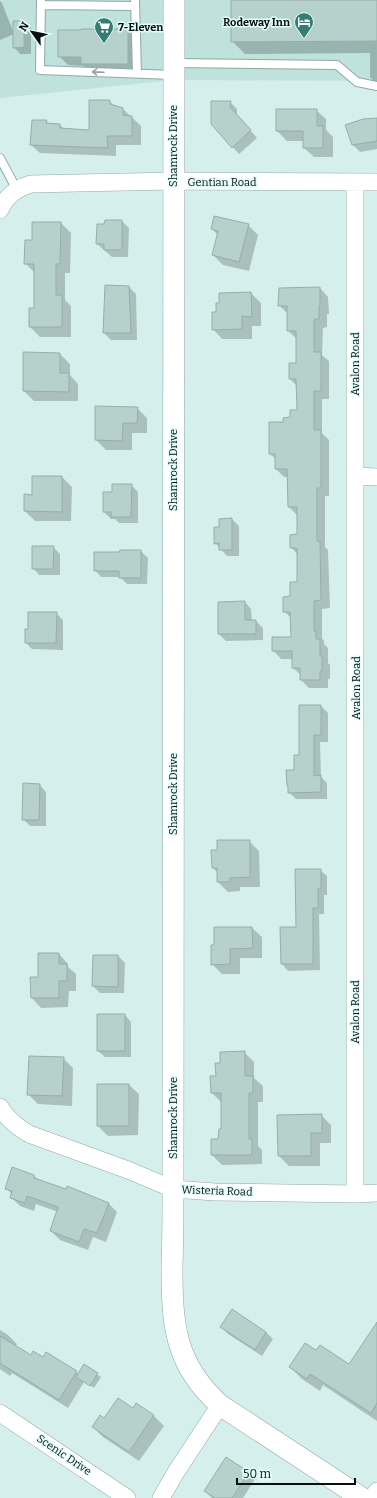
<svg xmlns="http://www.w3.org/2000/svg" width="377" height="1498" viewBox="0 0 377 1498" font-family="Bitter,serif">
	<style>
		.built { fill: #bfe2dd }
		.shadow { fill: #0003 }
		.building { fill: #b6d0cc; stroke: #95aeaa }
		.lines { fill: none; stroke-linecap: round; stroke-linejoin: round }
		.service-casing { stroke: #90a9a5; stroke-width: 10 }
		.minor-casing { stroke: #90a9a5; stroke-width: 18 }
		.tertiary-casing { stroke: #90a9a5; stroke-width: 22 }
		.service { stroke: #fff; stroke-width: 8 }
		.minor { stroke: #fff; stroke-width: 17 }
		.tertiary { stroke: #fff; stroke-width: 21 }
		.oneway { stroke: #9c9f9f }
		.labels { text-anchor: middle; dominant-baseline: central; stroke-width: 3; stroke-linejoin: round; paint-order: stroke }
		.poi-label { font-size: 11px; font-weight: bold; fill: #07100f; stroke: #e3fdfa; text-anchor: end }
		.street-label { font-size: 11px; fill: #07100f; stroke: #e3fdfa }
	</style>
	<rect width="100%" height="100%" fill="#d5f0ec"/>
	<path class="built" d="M0,0h165l-1,81 -164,17z
		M183,0h194v81l-195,-1z"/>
	<path class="shadow" d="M289,0h88v84l-7,-7v-24l-125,1 -13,-13z
		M0,1l2,2 11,28 1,-9h10l7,6v26h-11l-6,-7v-13l-14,6z
		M127,30l9,9 1,33h-46l-7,-6 -16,-1 -9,-9z
		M109,101l7,6 7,2 18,17v19h-25v11l-76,-3 -9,-8 15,-24 4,4h10l4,4 26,2z
		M230,102l7,7v6l20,23 -18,16 -27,-30z
		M316,110l10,9v11l7,7v20h-19l-10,-9v-7h-17l-10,-10z
		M377,119v30l-17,3 -7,-7 -7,-20z
		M122,221l7,7 -1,29h-16l-15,-13 8,-19z
		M61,223l10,10 -1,40h-5v27l6,6v31h-31l-10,-10 5,-18v-36l-10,-10 8,-22z
		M248,225l10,10 -9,36 -26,-6 -10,-10 5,-20 -6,-6z
		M129,287l7,7 1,46h-26l-7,-7z
		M320,288l8,9 1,17h-2v13l-4,1 -1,27 7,6v38h-7v34l7,7v56h-4v51l3,3 2,58 -8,1v30l2,1v4l4,4v15l2,2v14h-2v9h-19l-8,-8v-5l-8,-7v-9h-12l-8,-9 19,-12 -1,-20 -7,-7 14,-28v-28l-7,-8 7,-12 -1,-20 -8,-8 -1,-30h-4l-8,-8v-10l-6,-5 14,-31 7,-5 7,-7 -1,-25 -7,-7 7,-15v-25l-9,-8v-17l-9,-9z
		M251,293l10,10v23h-9v13h-30l-9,-10 4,-16z
		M60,354l10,10v11l8,9v17h-44l-10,-10z
		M137,408l10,10v15h-15v17h-26l-10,-10z
		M62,477l10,10 -1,34h-36l-10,-10 8,-15z
		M131,485l7,7v31h-19l-4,-4h-4l-7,-7z
		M232,519l7,7v30h-12l-12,-13 5,-15z
		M53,547l7,7v21h-21l-6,-7z
		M141,551l7,7 -1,26h-20l-7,-7h-19l-6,-7 25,-17z
		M245,602l6,7 1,12h4l7,7v12l-37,1 -7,-7z
		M56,613l7,7v30l-31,-1 -6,-6 3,-13z
		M321,706l7,7v29h-8l1,35 6,6v16h-31l-7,-7 6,-21z
		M40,785l6,7v34h-16l-7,-7z
		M249,841l10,10 1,36h-20v4l-12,1 -10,-10v-9l-5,-5 5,-17z
		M320,870l7,6v19h-3v19h-5l1,56 -32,1 -6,-7z
		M215,928h37l10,9v21h-22v16h-18l-10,-10 4,-18z
		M59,954l9,10v3l8,7v17h-7l-1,16 -27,1 -9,-10 7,-20z
		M118,956l7,7 -1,30h-24l-7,-7z
		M125,1015l6,7v35h-26l-7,-6z
		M244,1052l10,10v16l9,8v16h-5v44l4,4v14l-40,1 -10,-10 7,-15 3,-10v-27l-10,-10 -1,-16h6l4,-13z
		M63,1058l10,10 -1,38 -34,-2 -10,-10z
		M129,1085l10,9 -1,41 -30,1 -10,-10z
		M321,1115l10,10v18h-11v23h-31l-10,-10 -1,-40z
		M34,1176l5,4 70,24 8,8 -11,30 -13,-5 -5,13 -28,-10 -9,-9 7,-19 -22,-8 -2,7 -14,-5 -9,-9 1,-3 -6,-6z
		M232,1311l34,21 7,7 -11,17 -34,-22 -6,-7z
		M0,1330l8,5 9,9 -2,3 16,10 12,1 33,14 3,2 5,-9 17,12 -7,11 -10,-6 -16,26 -56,-35 -2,3 -10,-7z
		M377,1333v88l-54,-36 -3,6 -18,-12 -12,-12 26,-15 34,14z
		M137,1404l17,12 10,10 -25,35 -36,-24 -10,-10 12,-7 28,-11z
		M248,1473l7,6 -12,19h-31l-7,-7z"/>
	<path class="building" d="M231,0h146v41l-146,1z
		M13,21h11v26l-11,1z
		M81,29h47v35h-47v-7h-23v-27h23z
		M89,100h21v4l13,4v7l9,1v20h-25l1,12 -78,-3 2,-25h15l-1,3 14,1v4l29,2z
		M211,101h20l-1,6 21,23 -19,18 -21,-24z
		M276,109h41v17h6v22h-20v-17h-27z
		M377,118v23l-25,4 -7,-20 18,-6z
		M214,216l35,8 -10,38 -27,-7 6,-24 -7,-2z
		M105,220h17v30h-18v-6h-8l1,-20h7z
		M32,222h29l-1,42h-4v31h6v32h-33v-19h5v-44h-10l1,-24h7z
		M105,285l24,1 2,47h-28z
		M320,287v19h-1v13h-5v33h7v39h-7v39h7v58h-4v53h3l1,59 -7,1v30h2v8h4v17h2v15h-2v9h-20v-12h-8v-17h-20v-14h19l-1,-25h-7v-15l7,-1v-14h7v-34h-7v-13l7,-1v-27h-9l-1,-38h-12v-15h-6v-32h14v-4l7,-1v-7h7l-1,-31h-7v-16h7v-32h-9v-25h-9l1,-18z
		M251,292l1,25 -10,-1v13l-30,1v-18h4v-9h3v-10z
		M23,352l37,1v20h9v19l-46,-1z
		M95,406l43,1 -1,16h-14l-1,18 -27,-1z
		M32,476h30v36l-38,-1v-17l8,1z
		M112,484h20l-1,33h-20v-5h-8v-20h9z
		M232,518v32h-13v-7l-5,1v-17h5v-8z
		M32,546h22l-1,23h-21z
		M120,550h21v28h-22v-7h-25v-19h25z
		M245,601v19h11v14h-38v-32z
		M28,612h29l-1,31h-31v-14h3z
		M299,705h22v30h-7v41l7,-1v17l-33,1v-7h-1l-1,-16h8v-15h5z
		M23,783l17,1 -1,36h-17z
		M217,840h33v37l-20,1v4h-13v-14h-5l-1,-18h6z
		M295,869h26v20h-3v19h-5v56h-32l-1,-37h16z
		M214,927h38l1,21 -23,1v15l-19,1v-20h3z
		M38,953h21v11h8v17h-8v17h-28l-1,-21h8z
		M93,955h25v32l-26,-1z
		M97,1014h28v37h-28z
		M245,1051v25h8v17h-4v46h3v16h-41v-16h7l1,-10h2v-36h-10l-1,-17h6l-1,-13h5v-11z
		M29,1056l35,1 -2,39 -35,-1z
		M97,1084h32v42h-32z
		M322,1114v19h-11v23h-33l-1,-41z
		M12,1167l22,8v3l32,11 1,-3 42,17 -12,30 -13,-4 -5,13 -29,-11 8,-24 -31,-11 -2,7 -15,-5 2,-7 -7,-2z
		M232,1309l34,23 -11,18 -35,-23z
		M377,1322v81l-6,10 -61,-39 -3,5 -18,-12 16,-24 11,7 4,-5 29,19z
		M0,1336l31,19 2,-4 10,6 3,-5 31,19 -18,29 -59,-37z
		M84,1364l14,9 -8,13 -14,-9z
		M118,1398l15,10 3,-5 18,12 -25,37 -37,-25 8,-12 4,3z
		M226,1457l23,15 -17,26h-17l-11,-7z"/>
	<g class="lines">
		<g class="service-casing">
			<path id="service" d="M41,0l-1,70 133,5
				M135,0l2,73
				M41,5l94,1
				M174,63l163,2 20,17 20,4
				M0,158l17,32"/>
		</g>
		<g class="minor-casing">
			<path id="minor" d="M0,210c6,-14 17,-22 31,-26l142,-3 204,1
				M355,476l22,1
				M0,1107c7,12 17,20 29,27l99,36 45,19 42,3 140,2 22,-1
				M355,1194v-1012
				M0,1413l127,85
				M161,1498l15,-26 44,-67
				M372,1498l5,-7"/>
		</g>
		<g class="tertiary-casing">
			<path id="tertiary" d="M174,0l-1,1189c0,26 0,51 -1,77 0,57 2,98 48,139l142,93"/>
		</g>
		<use href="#service" class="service"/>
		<use href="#minor" class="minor"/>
		<use href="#tertiary" class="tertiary"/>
	</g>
	<defs><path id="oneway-shaft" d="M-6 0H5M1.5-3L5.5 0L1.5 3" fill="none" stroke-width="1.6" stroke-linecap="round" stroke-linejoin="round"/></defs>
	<use class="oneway" href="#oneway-shaft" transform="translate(98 72) rotate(-178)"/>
	<defs>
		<g id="hotel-pin" transform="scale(1)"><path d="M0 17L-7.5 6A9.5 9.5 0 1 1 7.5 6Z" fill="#357c75" stroke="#e3fdfa"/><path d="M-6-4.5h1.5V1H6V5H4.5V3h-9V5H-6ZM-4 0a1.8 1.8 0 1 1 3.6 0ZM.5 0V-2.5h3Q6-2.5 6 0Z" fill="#fff"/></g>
		<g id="supermarket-pin" transform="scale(1)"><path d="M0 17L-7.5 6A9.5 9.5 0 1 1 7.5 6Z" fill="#357c75" stroke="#e3fdfa"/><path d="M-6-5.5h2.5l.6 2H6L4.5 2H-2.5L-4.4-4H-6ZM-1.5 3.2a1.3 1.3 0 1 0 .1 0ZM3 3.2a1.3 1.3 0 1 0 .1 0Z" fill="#fff"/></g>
	</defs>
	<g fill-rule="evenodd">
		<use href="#hotel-pin" x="304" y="22"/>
		<use href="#supermarket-pin" x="104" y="27"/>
	</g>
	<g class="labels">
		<g class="poi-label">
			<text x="290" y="22">Rodeway Inn</text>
			<text x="118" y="27" text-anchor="start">7-Eleven</text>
		</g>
		<g class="street-label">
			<text transform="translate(173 146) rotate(-90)">Shamrock Drive</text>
			<text x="222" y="182">Gentian Road</text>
			<text transform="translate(355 364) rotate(-90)">Avalon Road</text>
			<text transform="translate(173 470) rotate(-90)">Shamrock Drive</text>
			<text transform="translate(356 688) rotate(-90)">Avalon Road</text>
			<text transform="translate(173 794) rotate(-90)">Shamrock Drive</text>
			<text transform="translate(355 1012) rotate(-90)">Avalon Road</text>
			<text transform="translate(173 1118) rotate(-90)">Shamrock Drive</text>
			<text transform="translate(217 1191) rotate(2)">Wisteria Road</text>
			<text transform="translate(64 1455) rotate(34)">Scenic Drive</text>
		</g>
	</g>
	<g transform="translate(32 32) rotate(303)" stroke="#e3fdfa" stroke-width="3" paint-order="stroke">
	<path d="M0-3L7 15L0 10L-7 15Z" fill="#07100f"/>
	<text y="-6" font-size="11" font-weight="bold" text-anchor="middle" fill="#07100f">N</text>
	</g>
	<path d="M237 1478v6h118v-6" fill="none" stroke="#07100f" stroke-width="2"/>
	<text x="243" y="1478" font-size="12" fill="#07100f" stroke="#e3fdfa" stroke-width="3" paint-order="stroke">50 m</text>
</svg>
